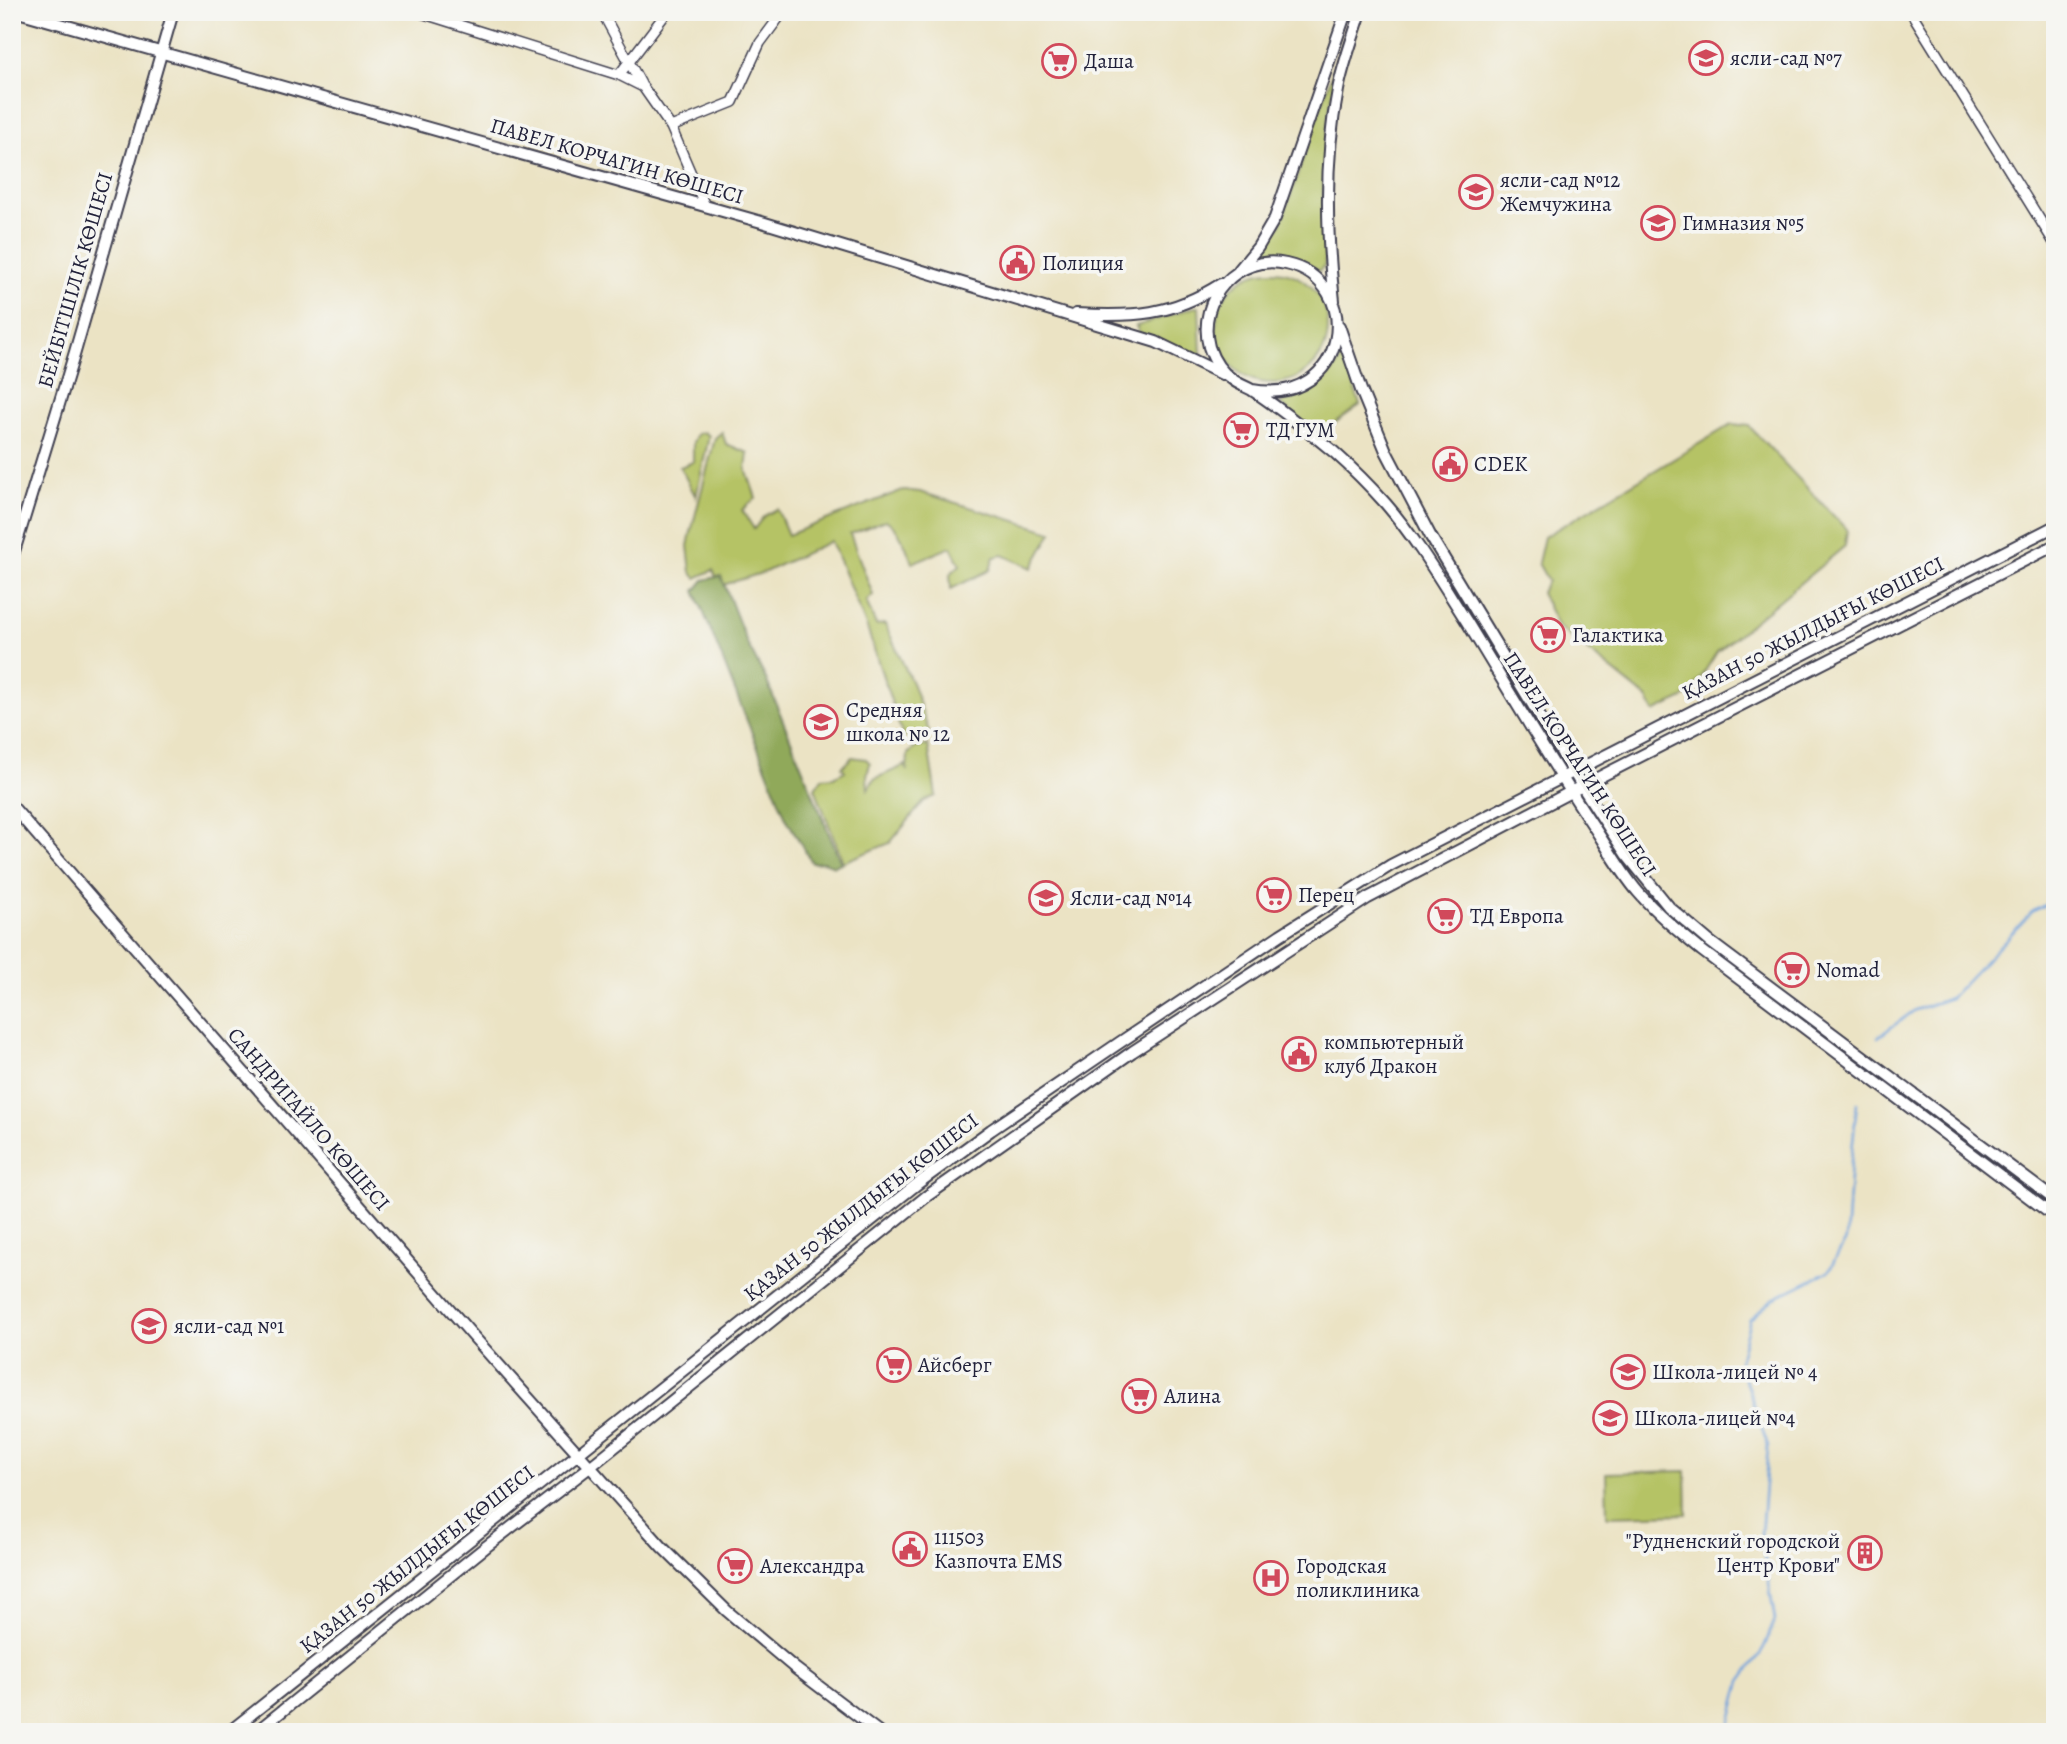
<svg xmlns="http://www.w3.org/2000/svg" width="2067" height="1744" viewBox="0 0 2067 1744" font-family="Alegreya,serif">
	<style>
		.green { fill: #b5c365; stroke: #6c7250; stroke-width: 2 }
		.forest { fill: #90a95a; stroke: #59664a; stroke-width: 2 }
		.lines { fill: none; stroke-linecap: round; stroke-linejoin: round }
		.stream { stroke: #71a2db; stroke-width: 2.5 }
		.minor-casing { stroke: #403f50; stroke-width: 12 }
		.tertiary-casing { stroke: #403f50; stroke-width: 14 }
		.minor { stroke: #fff; stroke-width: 9 }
		.tertiary { stroke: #fff; stroke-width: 10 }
		.labels { text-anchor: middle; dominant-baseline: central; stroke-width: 7; stroke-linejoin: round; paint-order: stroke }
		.poi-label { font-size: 21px; fill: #22223b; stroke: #f6f6f2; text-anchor: start }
		.street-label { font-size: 21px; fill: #22223b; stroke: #f6f6f2 }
	</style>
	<rect width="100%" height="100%" fill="#f6f6f2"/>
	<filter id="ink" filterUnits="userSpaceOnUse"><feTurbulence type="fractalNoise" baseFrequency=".0143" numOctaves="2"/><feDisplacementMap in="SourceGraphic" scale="14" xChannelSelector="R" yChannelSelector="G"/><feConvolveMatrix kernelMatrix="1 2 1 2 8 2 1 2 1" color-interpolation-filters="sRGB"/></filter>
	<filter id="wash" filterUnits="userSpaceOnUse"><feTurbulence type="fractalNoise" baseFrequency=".00686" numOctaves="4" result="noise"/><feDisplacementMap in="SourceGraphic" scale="28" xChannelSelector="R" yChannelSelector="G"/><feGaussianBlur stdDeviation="1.57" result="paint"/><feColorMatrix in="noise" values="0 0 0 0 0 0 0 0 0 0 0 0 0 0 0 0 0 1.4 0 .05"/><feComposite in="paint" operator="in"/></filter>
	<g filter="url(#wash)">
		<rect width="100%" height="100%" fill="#ebe3c4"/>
		<path class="green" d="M1353,12h4c-8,26 -18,52 -24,79 -12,57 -11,115 -8,174l-6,6 -21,-12 -27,-2 -8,-5c2,-12 15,-19 19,-31 23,-70 48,-139 71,-209z
			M1216 327a56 56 0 1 1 112 0a56 56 0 1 1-112 0Z
			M1195,307h4l2,47 -5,2 -57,-23 -3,-7z
			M1342,357l4,5 14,43 -42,30 -39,-32c28,-6 49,-20 63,-46z
			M1732,424l17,2 98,104 -2,16 -128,106 -27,43 -36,17 -6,-13 -91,-73 -16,-34 7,-11 -10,-18 6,-26z
			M704,432l5,4 -13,61 -16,-30 13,-5v-20l4,-8z
			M722,432l4,12 22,9 -2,16 10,29 -14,12 12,19 10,-13 13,-7 11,26 115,-45 17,2 132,40 -20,36 -29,-13 -9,2 -4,13 -39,19 -1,-15 10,-9 -9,-18 -39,16c-6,-17 -11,-32 -26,-43l-36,14 23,61 -7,6 10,24 9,-1 28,61 17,49 -21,4 -7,-4 -35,-106 -36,-87 -66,31 -45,14 -7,-16 -17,8 -5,-6 -3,-26 2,-10 25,-98z
			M928,745l8,51 -12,5 -34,42 -47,19 -28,-74 7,-10 12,-1 11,-6 -3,-4 10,-10 14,2 4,4 -3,13 1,13 6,-10 32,-14 1,6 1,-17 6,-6z
			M1686,1471l1,43 -80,2 -1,-43z"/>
		<path class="forest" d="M721,576l26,67 19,36 75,184 -7,3 -10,-4 -12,1 -26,-45 -91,-227 9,-11z"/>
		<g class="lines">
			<path class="stream" d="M1878,1037l37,-27 35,-12 82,-86 23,-13
				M1728,1732l13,-51 22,-31 12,-30 -14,-85 7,-89 -29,-84 11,-43 23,-20 55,-27 18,-32 5,-79 6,-58"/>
		</g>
	</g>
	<g filter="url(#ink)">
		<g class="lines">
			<g class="minor-casing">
				<path id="minor" d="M418,12l201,63 24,12 28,40 34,79
					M602,12l39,72
					M1911,12l144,232
					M619,75l48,-63
					M671,127l62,-25 27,-59 23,-31"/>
			</g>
			<g class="tertiary-casing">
				<path id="tertiary" d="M18,12l747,211 391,119 66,32
					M1239,270l19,-23 17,-29 71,-206
					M1334,301c-8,-70 -10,-141 4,-211 5,-26 15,-52 23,-78
					M1076,314c57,3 95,2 145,-30
					M1339,326l22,64 25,61 45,86 151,249 44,68 43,53 40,34 346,259
					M1252,390c97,17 114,-109 34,-126 -48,-11 -90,35 -77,83 4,12 12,25 23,32 6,5 13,7 20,11 28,18 56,41 82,62 18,16 36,34 52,52 31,36 56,79 81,118 41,67 80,134 123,199 16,24 30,50 48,71 19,22 41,40 63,58l354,267
					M12,558l63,-206 98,-340
					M12,806l461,530 189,211 65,64 69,58 83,63
					M229,1732l688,-548 74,-54 128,-87 161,-108 111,-70 664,-339
					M256,1732l231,-186 104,-80 336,-270 205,-144 236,-154 214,-112 473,-241"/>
			</g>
			<use href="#minor" class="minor"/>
			<use href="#tertiary" class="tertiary"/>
		</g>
	</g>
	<defs>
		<g id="school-ring" transform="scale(1.75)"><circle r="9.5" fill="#f6f6f2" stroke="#d1495b" stroke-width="1.5"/><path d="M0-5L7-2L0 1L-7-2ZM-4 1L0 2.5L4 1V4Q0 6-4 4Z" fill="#d1495b"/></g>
		<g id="supermarket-ring" transform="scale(1.75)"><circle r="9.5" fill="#f6f6f2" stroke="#d1495b" stroke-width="1.5"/><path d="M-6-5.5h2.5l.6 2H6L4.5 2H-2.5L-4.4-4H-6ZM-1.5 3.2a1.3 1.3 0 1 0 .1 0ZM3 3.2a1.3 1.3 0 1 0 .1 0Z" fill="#d1495b"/></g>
		<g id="civic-ring" transform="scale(1.75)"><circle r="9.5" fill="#f6f6f2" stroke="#d1495b" stroke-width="1.5"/><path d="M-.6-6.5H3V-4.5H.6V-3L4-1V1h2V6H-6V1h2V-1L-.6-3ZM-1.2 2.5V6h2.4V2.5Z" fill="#d1495b"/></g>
		<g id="building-ring" transform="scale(1.75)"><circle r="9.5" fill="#f6f6f2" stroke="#d1495b" stroke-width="1.5"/><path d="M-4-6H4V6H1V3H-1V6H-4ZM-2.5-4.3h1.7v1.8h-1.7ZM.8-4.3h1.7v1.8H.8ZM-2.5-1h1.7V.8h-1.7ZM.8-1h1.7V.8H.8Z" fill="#d1495b"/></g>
		<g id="hospital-ring" transform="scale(1.75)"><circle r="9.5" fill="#f6f6f2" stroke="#d1495b" stroke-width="1.5"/><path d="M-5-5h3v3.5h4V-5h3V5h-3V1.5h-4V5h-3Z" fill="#d1495b"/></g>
	</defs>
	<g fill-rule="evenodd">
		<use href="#school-ring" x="1706" y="58"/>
		<use href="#supermarket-ring" x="1059" y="61"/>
		<use href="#school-ring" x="1476" y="192"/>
		<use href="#school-ring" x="1658" y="223"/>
		<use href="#civic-ring" x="1017" y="263"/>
		<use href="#supermarket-ring" x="1241" y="430"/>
		<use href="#civic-ring" x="1450" y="464"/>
		<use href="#supermarket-ring" x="1548" y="635"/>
		<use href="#school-ring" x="821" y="722"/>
		<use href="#supermarket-ring" x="1274" y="895"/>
		<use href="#school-ring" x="1046" y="898"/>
		<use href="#supermarket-ring" x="1445" y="916"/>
		<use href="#supermarket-ring" x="1792" y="970"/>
		<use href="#civic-ring" x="1299" y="1054"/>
		<use href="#school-ring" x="149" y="1326"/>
		<use href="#supermarket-ring" x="894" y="1365"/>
		<use href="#school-ring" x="1628" y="1372"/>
		<use href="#supermarket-ring" x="1139" y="1396"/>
		<use href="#school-ring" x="1610" y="1418"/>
		<use href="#civic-ring" x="910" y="1549"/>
		<use href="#building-ring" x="1865" y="1553"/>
		<use href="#supermarket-ring" x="735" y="1566"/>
		<use href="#hospital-ring" x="1271" y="1578"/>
	</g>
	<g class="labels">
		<g class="poi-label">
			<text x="1730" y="58">ясли-сад №7</text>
			<text x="1084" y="61">Даша</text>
			<text x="1500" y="180">ясли-сад №12<tspan x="1500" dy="24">Жемчужина</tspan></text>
			<text x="1682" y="223">Гимназия №5</text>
			<text x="1042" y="263">Полиция</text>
			<text x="1266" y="430">ТД ГУМ</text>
			<text x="1474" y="464">CDEK</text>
			<text x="1572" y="635">Галактика</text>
			<text x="846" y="710">Средняя<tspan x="846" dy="24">школа № 12</tspan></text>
			<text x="1298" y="895">Перец</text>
			<text x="1070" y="898">Ясли-сад №14</text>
			<text x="1470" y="916">ТД Европа</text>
			<text x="1816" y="970">Nomad</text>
			<text x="1324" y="1042">компьютерный<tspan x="1324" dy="24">клуб Дракон</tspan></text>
			<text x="174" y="1326">ясли-сад №1</text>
			<text x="918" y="1365">Айсберг</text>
			<text x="1652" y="1372">Школа-лицей № 4</text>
			<text x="1164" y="1396">Алина</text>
			<text x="1634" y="1418">Школа-лицей №4</text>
			<text x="934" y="1537">111503<tspan x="934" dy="24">Казпочта EMS</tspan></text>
			<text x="1840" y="1541" text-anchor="end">"Рудненский городской<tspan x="1840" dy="24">Центр Крови"</tspan></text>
			<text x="760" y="1566">Александра</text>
			<text x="1296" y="1566">Городская<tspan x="1296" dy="24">поликлиника</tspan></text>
		</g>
		<g class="street-label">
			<text transform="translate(617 161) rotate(16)">ПАВЕЛ КОРЧАГИН КӨШЕСІ</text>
			<text transform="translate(75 280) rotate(-74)">БЕЙБІТШІЛІК КӨШЕСІ</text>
			<text transform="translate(1813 628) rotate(-27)">ҚАЗАН 50 ЖЫЛДЫҒЫ КӨШЕСІ</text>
			<text transform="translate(1580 764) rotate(57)">ПАВЕЛ КОРЧАГИН КӨШЕСІ</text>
			<text transform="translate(309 1119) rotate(49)">САНДРИГАЙЛО КӨШЕСІ</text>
			<text transform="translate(861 1207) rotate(-38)">ҚАЗАН 50 ЖЫЛДЫҒЫ КӨШЕСІ</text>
			<text transform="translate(417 1559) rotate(-38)">ҚАЗАН 50 ЖЫЛДЫҒЫ КӨШЕСІ</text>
		</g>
	</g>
	<rect width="2067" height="1744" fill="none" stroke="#f6f6f2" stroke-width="42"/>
</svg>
